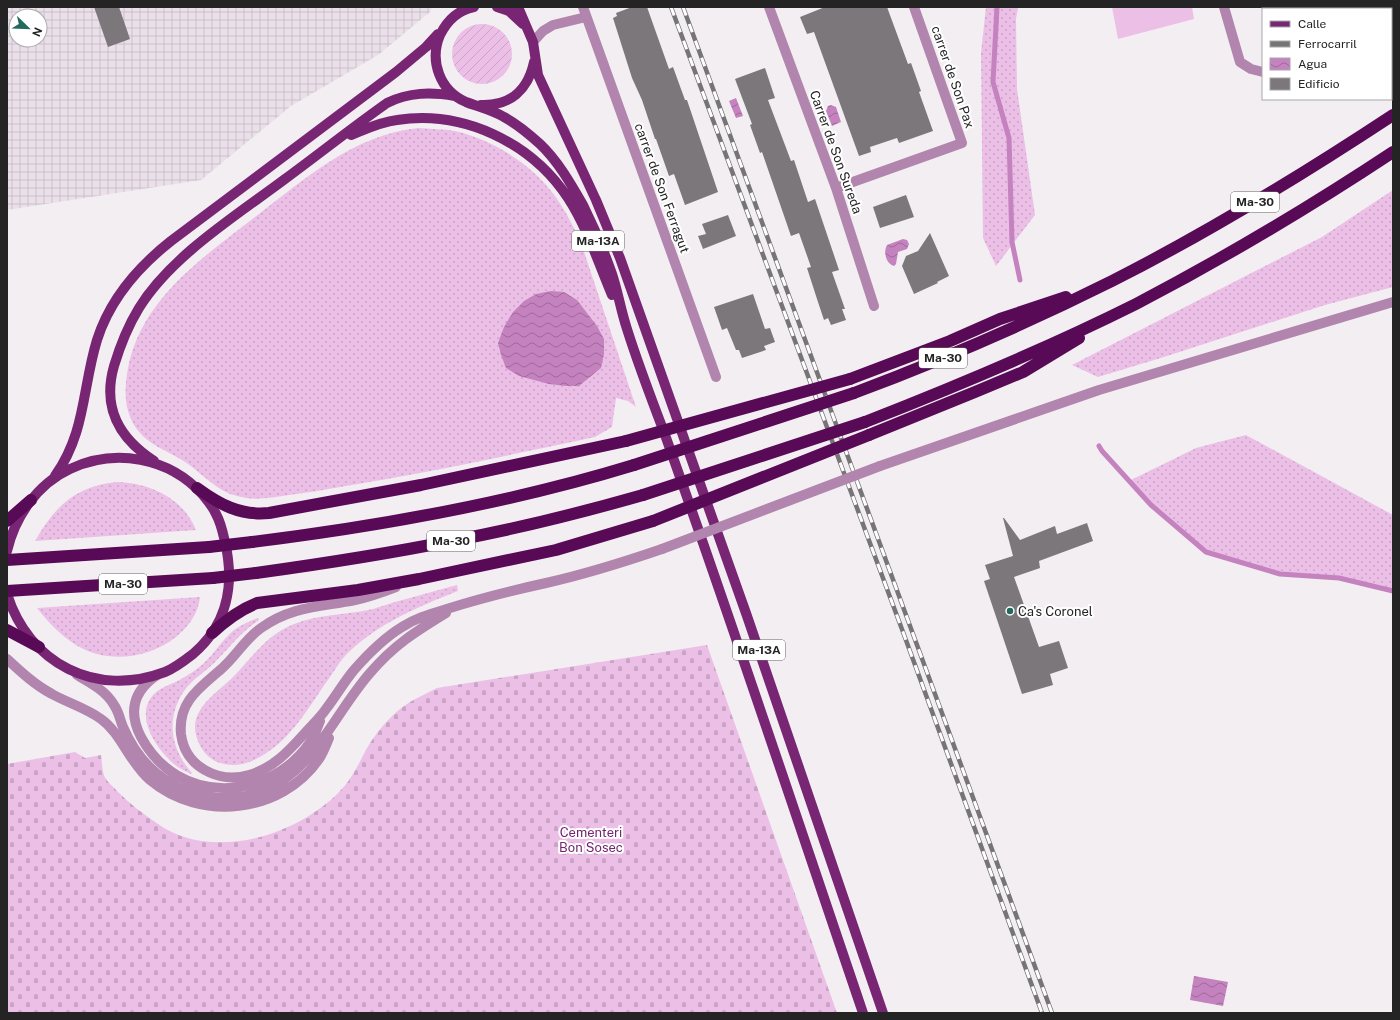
<svg xmlns="http://www.w3.org/2000/svg" width="1400" height="1020" viewBox="0 0 1400 1020" font-family="'Public Sans',sans-serif">
	<style>
		.industrial { fill: url(#industrial-grid); fill-rule: evenodd }
		.grass { fill: url(#grass-dots) }
		.cemetery { fill: url(#cemetery-stones) }
		.garden { fill: url(#garden-furrows) }
		.pitch { fill: #ecbfe7 }
		.water { fill: url(#water-waves) }
		.lines { fill: none; stroke-linecap: round; stroke-linejoin: round }
		.stream { stroke: #c482bf; stroke-width: 5 }
		.building { fill: #7b777a }
		.minor { stroke: #b285ae; stroke-width: 10 }
		.major { stroke: #782674; stroke-width: 10 }
		.highway { stroke: #590a57; stroke-width: 12 }
		.rail-casing { stroke: #767476; stroke-width: 4.5 }
		.rail { stroke: #fff; stroke-width: 3; stroke-dasharray: 9; stroke-linecap: butt }
		.minor-bridge { stroke: #b285ae; stroke-width: 10 }
		.highway-bridge { stroke: #590a57; stroke-width: 12 }
		.poi-dot { fill: #23695d; stroke: #fff; stroke-width: 1.5 }
		.labels { text-anchor: middle; dominant-baseline: central; stroke-width: 4; stroke-linejoin: round; paint-order: stroke }
		.shield { fill: #fff; stroke: #666; stroke-width: 1 }
		.shield-label { font-size: 12px; font-weight: bold; fill: #252425 }
		.street-label { font-size: 13px; fill: #252425; stroke: #fff }
		.poi-label { font-size: 13px; fill: #252425; stroke: #fff; text-anchor: start }
		.park-label { font-size: 13px; fill: #742570; stroke: #fff }
	</style>
	<defs>
		<pattern id="industrial-grid" width="8" height="8" patternUnits="userSpaceOnUse"><rect width="8" height="8" fill="#ebe0ea"/><path d="M0 4h8M4 0v8" fill="none" stroke="#c9c0c9"/></pattern>
		<pattern id="grass-dots" width="8" height="8" patternUnits="userSpaceOnUse"><rect width="8" height="8" fill="#ecbfe7"/><path d="M2 2h.1M6 6h.1" fill="none" stroke="#caa4c6" stroke-width="1.8" stroke-linecap="round"/></pattern>
		<pattern id="cemetery-stones" width="16" height="16" patternUnits="userSpaceOnUse"><rect width="16" height="16" fill="#ecbfe7"/><path d="M2 7V4a2 2 0 0 1 4 0v3zM10 15v-3a2 2 0 0 1 4 0v3z" fill="#caa4c6"/></pattern>
		<pattern id="garden-furrows" width="10" height="10" patternUnits="userSpaceOnUse"><rect width="10" height="10" fill="#ecbfe7"/><path d="M-1 1l2-2M0 10L10 0M9 11l2-2" fill="none" stroke="#caa4c6"/></pattern>
		<pattern id="water-waves" width="16" height="10" patternUnits="userSpaceOnUse"><rect width="16" height="10" fill="#c482bf"/><path d="M0 5q4-4 8 0t8 0" fill="none" stroke="#9f6a9b"/></pattern>
	</defs>
	<rect width="100%" height="100%" fill="#f3eef2"/>
	<path class="industrial" d="M7,7h425l-2,5 -52,43 -87,51 -90,74 -194,30zM16,16h24v24h-24z"/>
	<path class="grass" d="M986,7h32l-2,12 1,70 18,126 -39,51 -13,-28 -2,-185z
		M418,128c12,1 25,1 37,3 42,10 83,37 106,74 8,12 14,25 20,38l55,164 -8,-6 -12,-3 -4,29 -17,10c-85,18 -169,36 -255,50 -17,3 -34,6 -51,8 -14,2 -29,5 -43,3 -7,-2 -16,-3 -22,-7 -15,-8 -27,-22 -42,-31 -16,-10 -34,-15 -46,-32 -11,-16 -12,-35 -9,-54 11,-73 74,-115 128,-157 50,-38 98,-82 163,-89z
		M1393,190v97l-68,18 -161,52 -66,20 -26,-12 250,-128z
		M1246,435l147,80v76l-54,-13 -59,-4 -74,-22 -55,-47 -22,-24 67,-33z
		M117,482c33,1 66,16 79,48l-161,11c20,-35 41,-55 82,-59z
		M457,585l1,6c-38,15 -77,31 -108,60 -8,7 -14,17 -20,26 -22,31 -41,67 -76,83 -12,6 -26,7 -39,1 -8,-4 -14,-12 -17,-20 -13,-31 20,-48 38,-67 20,-21 30,-38 58,-50 25,-10 53,-9 79,-15 7,-2 15,-5 22,-7 21,-6 41,-11 62,-17z
		M200,597c-2,17 -11,29 -24,40 -28,22 -69,27 -100,8 -16,-10 -28,-23 -39,-37z
		M258,618l1,2c-17,11 -28,26 -42,40 -10,11 -25,19 -33,31 -19,28 -13,59 8,82l-1,1c-5,-3 -11,-5 -16,-9 -18,-15 -42,-49 -21,-71 8,-8 20,-10 29,-16 7,-4 14,-9 20,-14 11,-10 19,-24 31,-34 7,-5 16,-9 24,-12z"/>
	<path class="cemetery" d="M707,645l130,368h-830v-249l68,-12 10,6 16,-3c1,7 1,19 5,24 2,4 7,7 10,11 13,13 27,24 42,34 54,38 139,12 182,-33 12,-12 19,-28 27,-43 11,-18 25,-35 43,-46 8,-5 18,-9 27,-14z"/>
	<path class="garden" d="M452 54a30 30 0 1 1 60 0a30 30 0 1 1-60 0Z"/>
	<path class="pitch" d="M1112,7h80l2,12 -76,20z"/>
	<path class="water" d="M736,98l7,18 -7,2 -7,-17z
		M831,105l5,2 5,15 -9,4 -6,-15 2,-5z
		M903,239l4,1 2,4 -2,5 -9,3 -2,12 -2,2c-8,-2 -11,-14 -7,-21z
		M551,291l13,1 13,8 20,26 7,13v15l-3,14 -22,18h-13l-17,-2 -30,-8 -13,-8 -5,-13 -3,-12 6,-16 9,-15 11,-11 12,-7z
		M1194,976l34,6 -5,24 -33,-6z"/>
	<g class="lines">
		<path class="stream" d="M997,7l-4,75 16,56 3,104 8,38
			M1099,446l3,5 49,54 55,47 74,22 59,4 54,13"/>
	</g>
	<path class="building" d="M94,7h25l11,32 -22,8z
		M632,7h15l22,62 4,-2 12,33h2l31,92 -33,13 -11,-31 -5,2 -13,-37h-1l-13,-39 -10,-22 -19,-60 4,-2 -1,-3z
		M825,7h62l21,57 3,-1 10,28 -2,1 14,39 -34,12 -2,-5 -27,9 1,5 -12,4 -45,-124 -7,2 -7,-17z
		M765,68l10,30 -7,2 23,61 3,-1 14,42 7,-3 24,71 -7,2 13,37h-3l4,11 -15,5 -3,-7 -4,2 -7,-21 -10,-31 4,-1 -12,-34 -8,3 -29,-84 -2,1 -10,-28 2,-1 -17,-45z
		M906,195l8,22 -34,11 -7,-21z
		M728,215l8,21 -33,13 -5,-13 8,-2 -4,-10z
		M930,233l19,43 -12,6 1,1 -24,11 -12,-28 4,-10 12,-5z
		M753,294l12,35 5,-1 5,14 -11,4 2,4 -24,8 -3,-8h-3l-9,-22 -5,2 -8,-23z
		M1003,518h1l16,22 35,-14 2,8 30,-11 6,18 -54,20 1,7 -26,9 25,70 20,-6 9,27 -18,6 3,11 -31,9 -38,-113 6,-2 -5,-14 28,-9z"/>
	<g class="lines">
		<path class="minor" d="M583,7l133,370
			M769,7l67,181 38,118
			M1224,7l16,55 11,7 12,3
			M1362,9l2,-2
			M533,42l10,-11 10,-6 33,-8
			M836,188l126,-45 -48,-136
			M880,466l219,-76 294,-88
			M396,587c-13,5 -27,10 -41,13 -35,7 -63,6 -94,28 -17,12 -26,30 -42,43 -21,18 -41,32 -38,63 4,33 38,50 68,41 24,-7 39,-23 55,-41 7,-8 16,-16 22,-25 10,-13 18,-27 28,-39 14,-16 30,-32 48,-43 15,-10 32,-14 48,-19 32,-10 64,-18 96,-25 40,-9 78,-21 116,-34
			M7,659c14,13 28,26 45,35 16,9 34,14 49,25 20,14 28,43 49,61 50,42 131,34 169,-21 4,-6 7,-14 10,-21
			M77,675c14,8 29,16 37,30 5,7 6,15 9,22 9,21 22,39 41,52 19,13 42,20 65,19 76,-3 99,-77 141,-125 24,-28 45,-41 76,-60
			M157,675c-24,16 -29,37 -16,62 37,69 128,66 170,4 4,-6 6,-13 9,-20"/>
		<path class="major" d="M474,7c-16,3 -27,14 -34,28 -11,26 0,56 26,67 13,5 26,8 38,15 13,7 25,17 36,27 18,17 31,40 43,61 11,22 21,46 29,69 6,18 9,37 15,55 11,35 24,69 37,103 69,193 133,387 199,581
			M497,7l12,4 14,13
			M518,7l15,35 5,33 58,125 24,58 127,358 136,397
			M481,105c29,1 47,-15 53,-43
			M351,135c15,-6 29,-13 46,-15 66,-10 134,22 171,78 19,29 30,64 44,97
			M154,461c-35,-23 -52,-53 -40,-95 6,-20 14,-40 25,-58 32,-52 98,-93 146,-129 34,-25 68,-52 102,-76 22,-11 44,-11 68,-7
			M55,476c31,-44 27,-87 42,-136 13,-41 41,-73 74,-99l225,-169 30,-25 12,-13
			M7,551c8,-34 30,-67 63,-82 45,-21 99,-12 133,26 5,6 10,12 13,19 5,9 7,19 9,28 10,43 2,83 -32,112 -9,7 -18,14 -28,18 -69,26 -136,-8 -158,-78"/>
		<path class="highway" d="M850,379l100,-38 50,-22 66,-22
			M854,393c88,-33 174,-70 258,-112 97,-49 190,-106 281,-166
			M865,422c92,-36 183,-74 271,-118 88,-46 174,-97 257,-152
			M869,435l106,-43 48,-20 56,-34
			M197,488c22,16 43,28 72,25l152,-28 205,-44
			M7,521l24,-21
			M252,542c129,-16 258,-39 382,-77
			M7,560l202,-13
			M256,573c65,-9 130,-19 195,-32 65,-12 129,-28 192,-46
			M7,591l206,-13
			M7,630l32,17
			M212,633c14,-13 27,-23 45,-30l101,-13 61,-11 137,-29 97,-29"/>
		<g class="rail-casing">
			<path id="rail" d="M671,7l232,625 139,381
				M683,7l369,1006"/>
		</g>
		<use href="#rail" class="rail"/>
		<path class="minor-bridge" d="M662,549l218,-83"/>
		<path class="highway-bridge" d="M626,441l224,-62
			M634,465l220,-72
			M643,495l222,-73
			M653,521l216,-86
			M209,547l43,-5
			M213,578l43,-5"/>
	</g>
	<circle class="poi-dot" cx="1010" cy="611" r="4"/>
	<g class="labels">
		<g class="shield">
			<rect x="1231" y="192" width="48" height="20" rx="3"/>
			<rect x="572" y="231" width="52" height="20" rx="3"/>
			<rect x="919" y="348" width="48" height="20" rx="3"/>
			<rect x="427" y="531" width="48" height="20" rx="3"/>
			<rect x="99" y="574" width="48" height="20" rx="3"/>
			<rect x="733" y="640" width="52" height="20" rx="3"/>
		</g>
		<g class="shield-label">
			<text x="1255" y="202">Ma-30</text>
			<text x="598" y="241">Ma-13A</text>
			<text x="943" y="358">Ma-30</text>
			<text x="451" y="541">Ma-30</text>
			<text x="123" y="584">Ma-30</text>
			<text x="759" y="650">Ma-13A</text>
		</g>
		<g class="street-label">
			<text transform="translate(953 77) rotate(71)">carrer de Son Pax</text>
			<text transform="translate(836 152) rotate(70)">Carrer de Son Sureda</text>
			<text transform="translate(662 188) rotate(70)">carrer de Son Ferragut</text>
		</g>
		<g class="poi-label">
			<text x="1018" y="611">Ca's Coronel</text>
		</g>
		<g class="park-label">
			<text x="591" y="832">Cementeri<tspan x="591" dy="15">Bon Sosec</tspan></text>
		</g>
	</g>
	<rect width="1400" height="1020" fill="none" stroke="#252425" stroke-width="16"/>
	<rect x="1262" y="8" width="130" height="92" fill="#ffffff" stroke="#a8a7a8"/>
	<rect x="1270" y="21" width="20" height="6" fill="#782674" stroke="#a8a7a8"/>
	<text x="1298" y="28" font-size="12" fill="#252425">Calle</text>
	<rect x="1270" y="41" width="20" height="6" fill="#767476" stroke="#a8a7a8"/>
	<text x="1298" y="48" font-size="12" fill="#252425">Ferrocarril</text>
	<rect x="1270" y="58" width="20" height="12" fill="url(#water-waves)" stroke="#a8a7a8"/>
	<text x="1298" y="68" font-size="12" fill="#252425">Agua</text>
	<rect x="1270" y="78" width="20" height="12" fill="#7b777a" stroke="#a8a7a8"/>
	<text x="1298" y="88" font-size="12" fill="#252425">Edificio</text>
	<g transform="translate(28 28) rotate(113)"><circle r="19" fill="#ffffff" stroke="#a8a7a8"/>
	<path d="M0-3L7 15L0 10L-7 15Z" fill="#23695d"/>
	<text y="-6" font-size="11" font-weight="bold" text-anchor="middle" fill="#252425">N</text>
	</g>
</svg>
